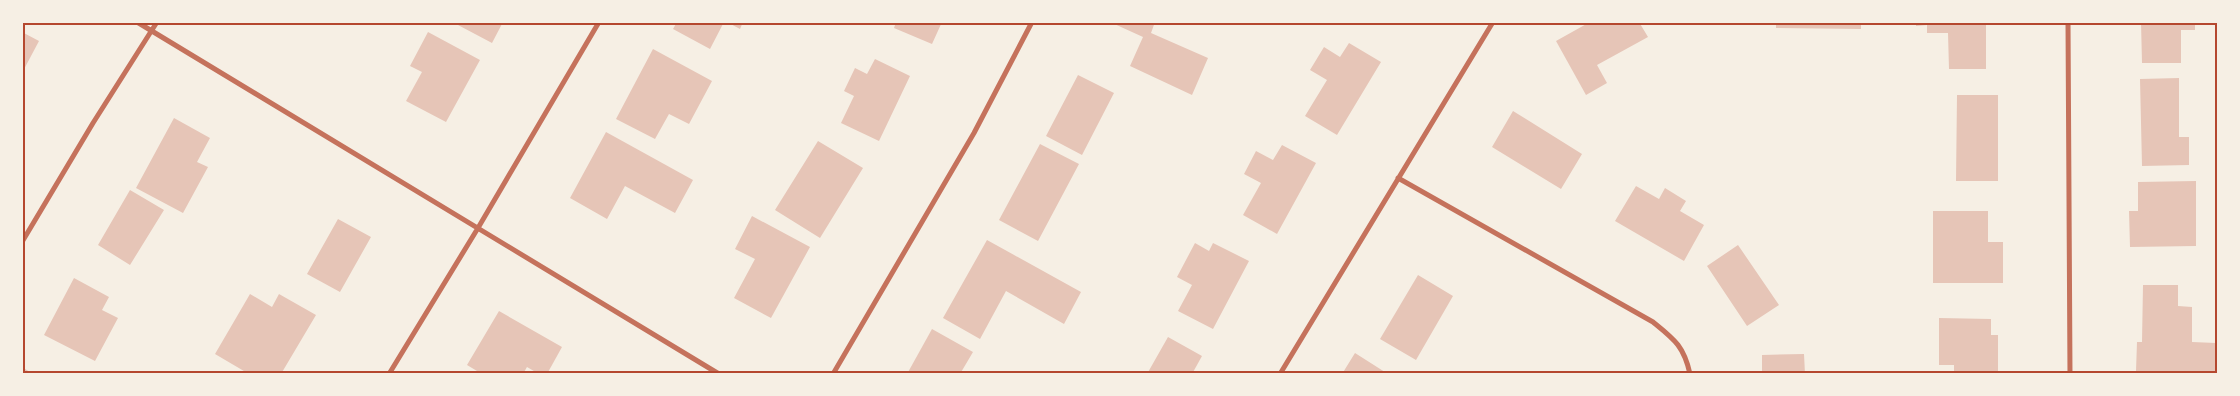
<svg xmlns="http://www.w3.org/2000/svg" width="2240" height="396" viewBox="0 0 2240 396" font-family="'Libre Baskerville',serif">
	<style>
		.building { fill: #e6c5b7 }
		.lines { fill: none; stroke-linecap: round; stroke-linejoin: round }
		.minor { stroke: #c5725c; stroke-width: 5 }
		.neatline { fill: none; stroke: #b5482f; stroke-width: 2 }
	</style>
	<rect width="100%" height="100%" fill="#f6efe4"/>
	<path class="building" d="M459,22h44l-11,21 -34,-18z
		M677,22h47l-14,27 -37,-20z
		M727,22h16l-3,7z
		M896,22h46l-10,22 -38,-16z
		M1110,22h45l-4,11 57,25 -16,37 -62,-29 13,-29z
		M1590,22h49l9,15 -51,28 10,18 -21,12 -30,-54z
		M1680,22h76v3h-76z
		M1776,22h85v7l-85,-1z
		M1916,22h70v47h-37l-1,-36h-21v-8l-11,1z
		M2141,22h54v8h-14v33h-39z
		M22,32l17,9 -17,32z
		M428,32l52,28 -34,62 -40,-21 16,-29 -12,-6z
		M1349,43l32,19 -44,73 -32,-19 22,-36 -17,-10 14,-23 16,10z
		M653,49l59,32 -23,43 -20,-10 -14,25 -39,-20z
		M875,59l35,17 -31,65 -38,-18 13,-27 -10,-5 11,-23 12,6z
		M1078,75l36,18 -32,62 -36,-19z
		M2179,78v59h10v28l-47,1 -2,-87z
		M1957,95h41v86h-42z
		M1513,111l69,43 -21,35 -69,-42z
		M174,118l36,20 -13,24 11,5 -25,46 -47,-25z
		M606,132l87,48 -18,33 -50,-27 -18,33 -37,-21z
		M818,141l45,27 -43,70 -45,-28z
		M1040,144l39,20 -41,77 -39,-21z
		M1282,145l34,18 -39,71 -34,-19 18,-32 -17,-9 12,-23 17,9z
		M2196,181v65l-66,1 -1,-36h9v-29z
		M1636,186l23,13 6,-11 21,13 -6,10 24,14 -20,36 -69,-40z
		M130,190l34,20 -34,55 -32,-20z
		M1933,211h55v31h15v41h-70z
		M752,216l58,31 -39,71 -37,-20 21,-39 -20,-10z
		M338,219l33,18 -31,55 -33,-18z
		M987,240l94,52 -17,32 -58,-33 -26,48 -37,-21z
		M1195,243l14,8 4,-8 36,18 -36,68 -35,-18 14,-26 -15,-8z
		M1738,245l41,60 -32,21 -40,-60z
		M1418,275l35,21 -37,64 -36,-21z
		M74,278l35,19 -7,13 16,8 -23,43 -51,-26z
		M2143,285h35v21l14,1v35l24,1 -1,29 -79,-1 1,-29h5z
		M250,294l22,13 7,-13 37,21 -35,59h-32l-34,-20z
		M499,311l63,36 -15,27h-8l-12,-7 -4,7h-41l-15,-9z
		M1939,318l52,1v16h7v39h-44v-9h-15z
		M932,329l41,23 -13,22h-53z
		M1168,337l34,19 -10,18h-45z
		M1355,353l33,21h-46z
		M1804,354l1,20h-43v-19z
		M22,367l11,7h-11z"/>
	<g class="lines">
		<path class="minor" d="M137,22l582,352
			M2068,22l2,352
			M1398,178l255,144c21,17 31,24 37,52
			M22,242l71,-119 64,-101
			M389,374l89,-146 121,-206
			M833,374l141,-241 58,-111
			M1280,374l213,-352"/>
	</g>
	<rect width="2240" height="396" fill="none" stroke="#f6efe4" stroke-width="48"/>
	<rect x="24" y="24" width="2192" height="348" class="neatline"/>
</svg>
